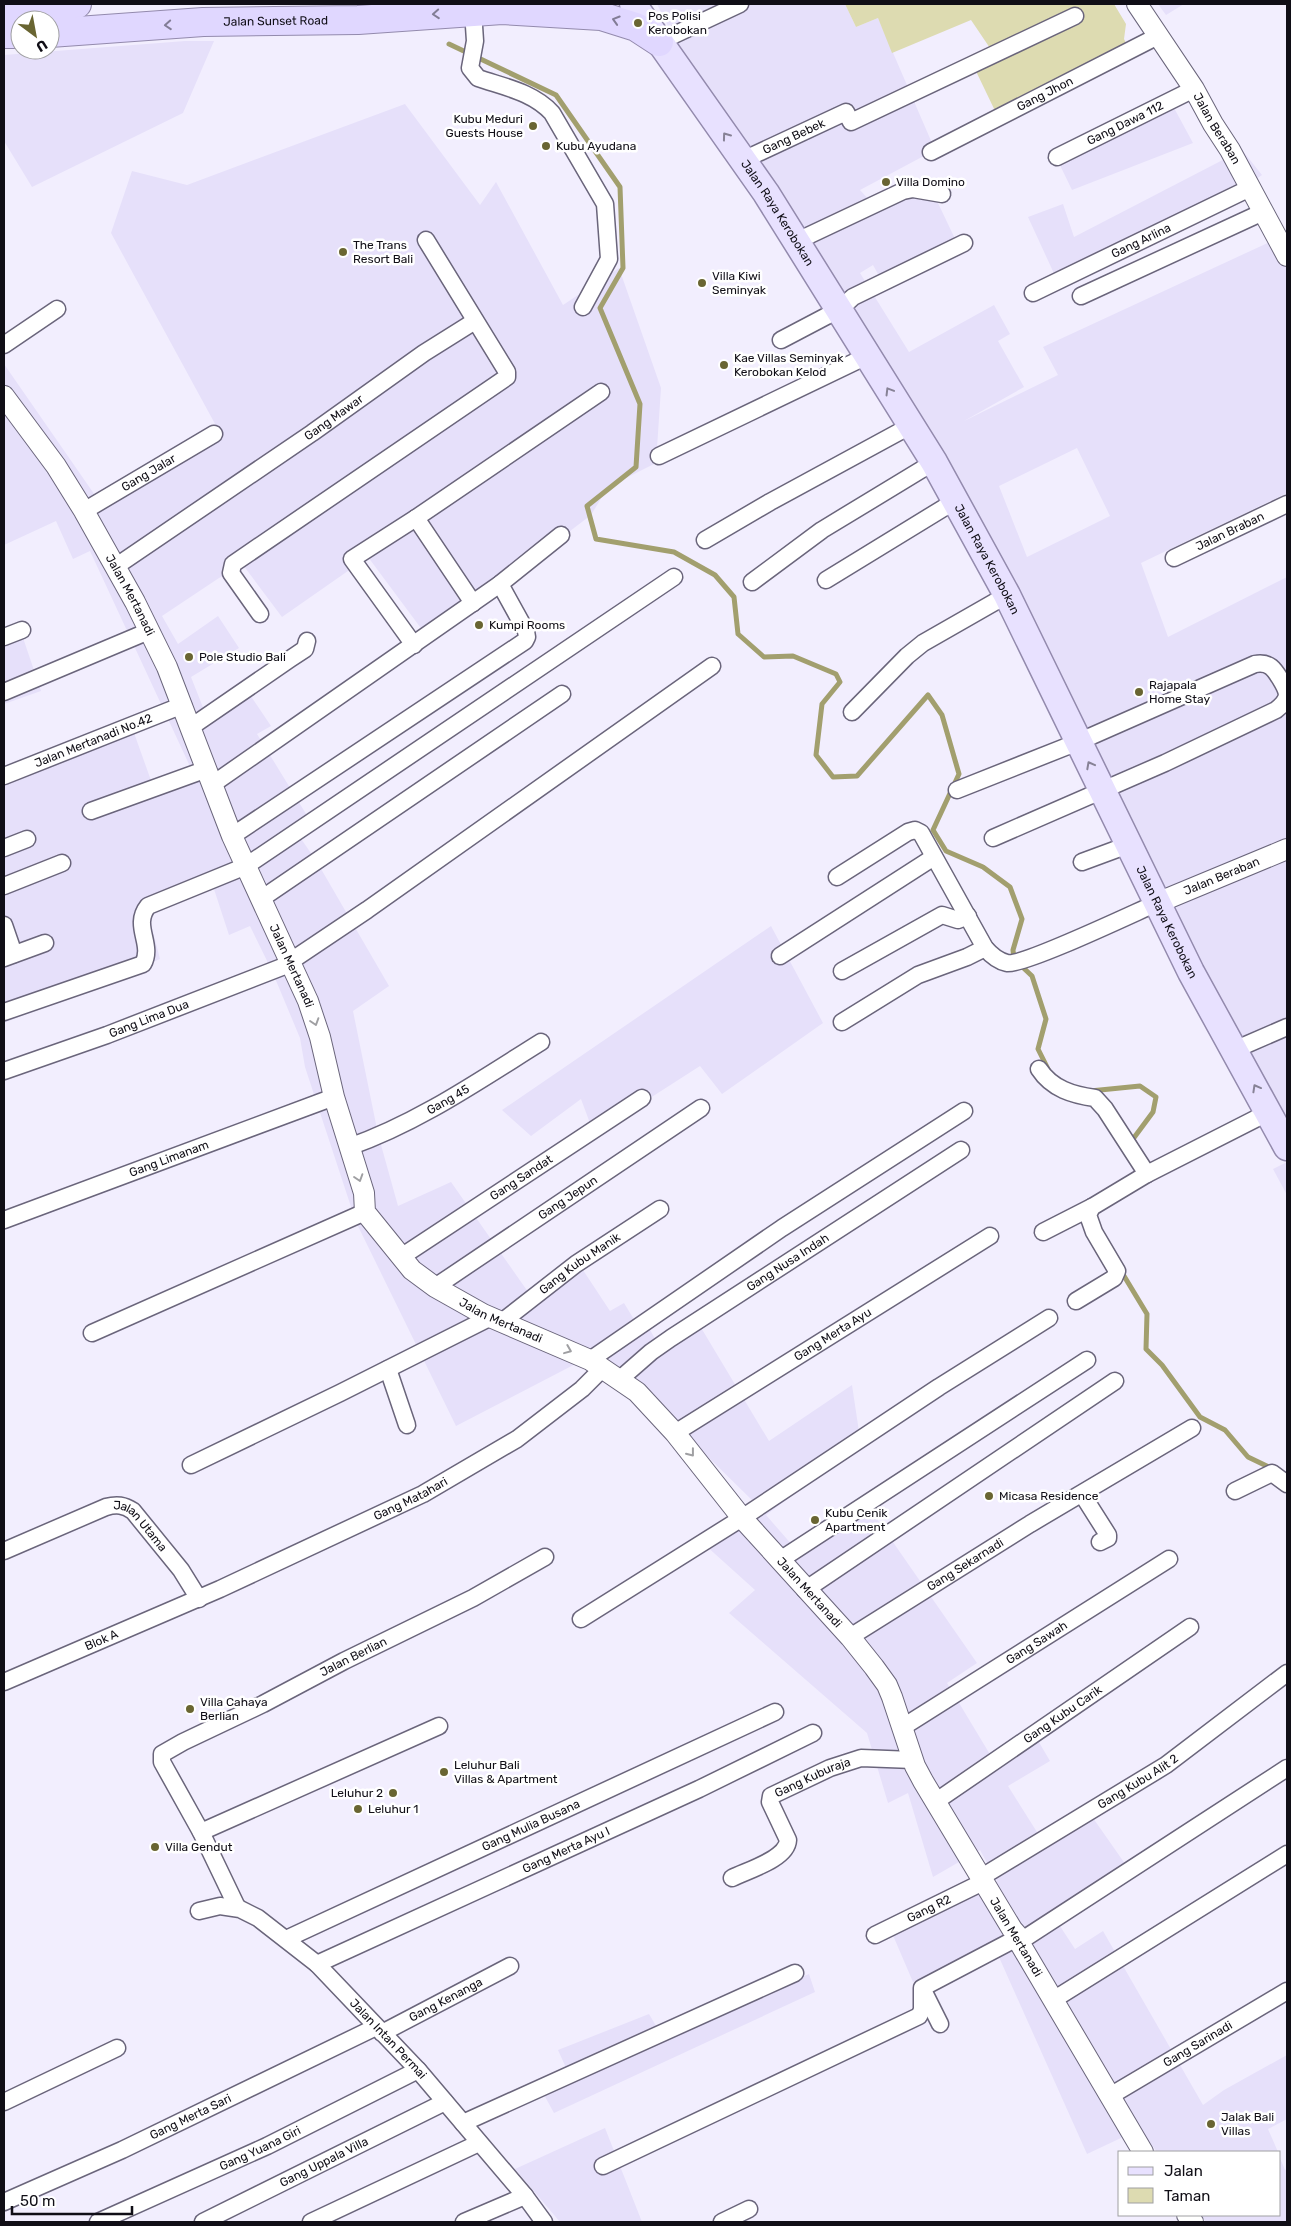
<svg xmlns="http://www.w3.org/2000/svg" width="1291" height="2226" viewBox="0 0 1291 2226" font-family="Rubik,sans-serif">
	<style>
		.built { fill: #e6e0fa; fill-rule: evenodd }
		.green { fill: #dddbb1 }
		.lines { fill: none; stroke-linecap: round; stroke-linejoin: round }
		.stream { stroke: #a29f6e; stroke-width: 5 }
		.minor-casing { stroke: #6a657b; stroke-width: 19 }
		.tertiary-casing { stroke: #6a657b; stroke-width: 22 }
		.primary-casing { stroke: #938aad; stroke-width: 29 }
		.trunk-casing { stroke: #938aad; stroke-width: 30 }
		.minor { stroke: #fff; stroke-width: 16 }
		.tertiary { stroke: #fff; stroke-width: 20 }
		.primary { stroke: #e8e1ff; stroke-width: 26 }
		.trunk { stroke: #e0d7ff; stroke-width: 28 }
		.oneway { stroke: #827d96 }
		.oneway2 { stroke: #878296 }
		.oneway3 { stroke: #9f9fa2 }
		.poi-dot { fill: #696532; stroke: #fff; stroke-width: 2 }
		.labels { text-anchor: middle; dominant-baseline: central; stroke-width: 5; stroke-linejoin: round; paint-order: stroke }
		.poi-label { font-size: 12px; fill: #100e16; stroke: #fff; text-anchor: start }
		.street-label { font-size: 12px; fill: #100e16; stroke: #fff }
	</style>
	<rect width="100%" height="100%" fill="#f2eefe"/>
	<path class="built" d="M657,4h188l11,23 22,-9 57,132 -75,40 10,11 58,-19 29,61 -75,38 -9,-16 -13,8 49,79 85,-47 16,29 -12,7 26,46 -60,34 94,-46 -15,-28 244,-113v259l-146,70 27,74 119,-60v536l-2,1 -28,-43 -63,-121 -157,-306 -68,-148 -93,-149 -193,-291zM1077,448l33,68 -83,41 -28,-71z
		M1158,4h26l-18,11z
		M185,41h29l-31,72 -151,74 -28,-46v-86z
		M405,104l75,101 16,-23 67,123 56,-37 42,120 -5,75 -48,24 -17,28 -162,124 -61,-82 -86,60 -39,-52 -24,13 -57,38 16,28 40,-28 21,32 -48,29 13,33 40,-24 27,40 -14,8 54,88 -16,8 22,32 72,124 -36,25 25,123 20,72 53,-24 82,117 46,-35 31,47 14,-8 14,23 6,-7 15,27 38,-25 72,120 83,-56 9,60 -95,70 34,39 70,-45 107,154 -30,20 47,78 39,-29 17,29 -42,25 39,62 46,-30 35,50 -74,49 21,32 28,-18 100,174 21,-15 63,-35v64l-19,10 10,23h-121l-17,-23 -53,25 -93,-208 -81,36 -21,-49 105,-52 -17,-31 -47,27 -25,-84 -20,10 -21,-70 -138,-120 26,-23 -51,-46 53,-39 -106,-104 -66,-42 -129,67 -100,-204 -51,-155 -5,-29 -28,-67 -22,-45 -21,9 -18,-55 -66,21 15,58 -156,64v-243l129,-50 21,59 40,-14 -104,-224 -17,8 -17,-38 -52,24v-181l95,137 121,-68 -109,-200 21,-62 55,14z
		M1173,106l20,37 -121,47 -16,-33z
		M1242,150l20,25 -35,24 -170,81 -29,-63 35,-13 11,33z
		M18,623l23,68 -37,13v-75z
		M771,926l52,97 -101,71 -22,-28 -106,68 -13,-35 -50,37 -29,-26z
		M1287,1162v33l-14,-26z
		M809,1974l6,18 -261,121 -11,-20 28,-14 -13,-29 91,-36 13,22z
		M605,2128l37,94h-82l-45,-53z
		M1280,2158l5,12 2,-1v53h-81l-5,-7h79z"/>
	<path class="green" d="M845,4h269l12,20 -2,15 7,14 -133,64 -25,-52 21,-11 -23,-34 -79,33 -14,-35 -22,9z"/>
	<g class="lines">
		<path class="stream" d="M449,44l107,51 64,92 3,81 -23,40 40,96 -4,63 -49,39 9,33 78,13 41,23 19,22 4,37 26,23 29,-1 43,18 4,8 -18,22 -6,51 17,22 24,-1 71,-81 14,20 17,59 -26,56 13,21 37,16 27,20 12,32 -9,31 1,9 18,17 14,43 -8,30 11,22
			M1090,1091l50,-5 16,11 -3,15 -20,27 2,4
			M1121,1271l26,43 -1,35 16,16 38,52 25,13 23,27 25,12"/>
		<g class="minor-casing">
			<g id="minor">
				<path d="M473,11l2,30 -5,27 8,10c26,9 55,14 74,35l53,91 4,55 -26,48"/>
				<path d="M659,42l81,-38"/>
				<path id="s1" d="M931,152l227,-116"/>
				<path id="s2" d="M1057,157l137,-68"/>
				<path id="s3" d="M743,160l103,-48 5,10 224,-106"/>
				<path d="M797,241l106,-50 10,-2 29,5"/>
				<path id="s4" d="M1033,293l217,-105"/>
				<path d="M1081,296l182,-84"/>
				<path d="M781,340l59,-31 13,-12 111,-54"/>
				<path d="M4,345l53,-36"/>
				<path d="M659,456l208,-100"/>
				<path id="s5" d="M84,511l130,-77"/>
				<path d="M416,518l57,85"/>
				<path d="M705,540l65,-38 140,-76"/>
				<path id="s6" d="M1174,558l113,-54"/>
				<path id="s7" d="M115,567l197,-134 112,-80 51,-32"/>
				<path d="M826,580l129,-79"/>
				<path d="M752,582l70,-52 112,-68"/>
				<path d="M260,614l-29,-41 2,-9 274,-187v-5l-81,-132"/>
				<path d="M4,637l18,-7"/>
				<path d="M414,645l-62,-86 64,-41 185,-126"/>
				<path d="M4,692l145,-61"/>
				<path d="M852,712l55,-56 16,-13 84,-48"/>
				<path d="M191,727l99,-68 15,-10 2,-8"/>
				<path id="s8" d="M4,776l179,-71"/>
				<path d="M213,784l287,-200 61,-49"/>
				<path d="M957,790l121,-48 177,-78c6,-1 11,-1 16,3 5,4 15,20 16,27 0,7 -6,12 -11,16l-111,53 -172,75"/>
				<path d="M91,811l116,-42"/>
				<path d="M232,836l293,-195 2,-4 -1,-6 -26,-47"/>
				<path d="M4,848l23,-9"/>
				<path d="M1082,862l46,-17"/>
				<path d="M837,877l71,-45 7,-2 6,3 64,115c6,7 13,13 22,15 16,3 127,-50 150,-60"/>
				<path d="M4,886l58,-23"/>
				<path d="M261,899l301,-205"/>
				<path d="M4,925l10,29"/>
				<path d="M780,956l154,-99"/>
				<path d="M4,958l41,-15"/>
				<path d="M842,971l100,-56 16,5 10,-4"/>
				<path d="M4,1012l139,-48c11,-20 -11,-38 5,-58l98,-40 428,-289"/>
				<path d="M842,1022l76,-47 49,-18 18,-9"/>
				<path d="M1234,1050l53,-23"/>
				<path d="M1039,1069c13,20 34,26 56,29l10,11 42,65 122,-62"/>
				<path id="s9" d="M4,1071l103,-36 175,-68 85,-57 345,-244"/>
				<path id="s10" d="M349,1147c69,-24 131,-67 192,-105"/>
				<path id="s11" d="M4,1220l330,-123"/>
				<path d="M1043,1232l49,-25"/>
				<path id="s12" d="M401,1257l241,-159"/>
				<path id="s13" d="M435,1287l266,-179"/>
				<path d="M1076,1301l38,-23 3,-7 -23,-39 -6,-17 4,-8 55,-33"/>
				<path id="s14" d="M503,1321l73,-57 84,-55"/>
				<path d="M92,1333l273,-121"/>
				<path d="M590,1360l192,-132 182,-117"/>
				<path d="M388,1369l19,56"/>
				<path id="s15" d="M619,1380l32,-28 20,-14 290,-188"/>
				<path id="s16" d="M675,1433l315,-197"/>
				<path d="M191,1465l149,-72 151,-76"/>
				<path d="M1235,1491l37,-18 15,11"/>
				<path d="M1082,1494l26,41v3l-8,4"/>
				<path id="s17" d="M4,1551l102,-44c11,-3 18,-2 27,4l48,59 18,29"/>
				<path d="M780,1560l307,-200"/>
				<path d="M805,1590l310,-209"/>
				<path d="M581,1619l161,-101 197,-131 110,-69"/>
				<path id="s18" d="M850,1637l180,-113 162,-96"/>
				<path id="s19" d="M4,1682l216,-93 203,-95 94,-55 65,-50 21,-21"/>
				<path id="s20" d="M903,1727l266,-168"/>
				<path id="s21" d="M935,1802l255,-175"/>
				<path d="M201,1832l238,-106"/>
				<path id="s22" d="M732,1878c16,-8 55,-19 56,-38l-18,-38 1,-6 59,-28 31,-10 52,2"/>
				<path id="s23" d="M980,1878l186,-113 121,-92"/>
				<path id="s24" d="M237,1907l-36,-75 -39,-70v-8l21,-12 80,-38 81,-43 129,-63 72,-41"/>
				<path id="s25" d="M199,1911l21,-5 20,3 18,9 59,46 101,106 107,126 19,26"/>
				<path id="s26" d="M875,1935l108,-53"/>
				<path id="s27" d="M286,1939l489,-227"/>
				<path d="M1019,1942l268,-174"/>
				<path id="s28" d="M317,1964l382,-175 114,-56"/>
				<path d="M924,1992l16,32"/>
				<path d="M1053,2000l234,-146"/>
				<path id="s29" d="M382,2033l128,-67"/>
				<path id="s30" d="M1110,2096l177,-105"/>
				<path d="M4,2102l113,-54"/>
				<path d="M463,2123l332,-150"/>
				<path d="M603,2166l316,-150 3,-6v-22l97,-51"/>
				<path id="s31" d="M4,2202l118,-52 254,-123"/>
				<path id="s32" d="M98,2222l169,-76 151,-76"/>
				<path id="s33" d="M203,2222l242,-120"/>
				<path d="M311,2222l168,-79"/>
				<path d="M464,2222l61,-26"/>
				<path d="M722,2222l27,-13"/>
			</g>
		</g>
		<g class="tertiary-casing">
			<g id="tertiary">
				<path id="s34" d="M1137,4l57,85 19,35 17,26 57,106"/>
				<path id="s35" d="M4,396l52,70 28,45 51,91 32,65 65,169 76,165 12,36 14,60 30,96 1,19 47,58 23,17 48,27 107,46 47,32 38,41 67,85 108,119 24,30 13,18 5,12 23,69 8,15 89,148 7,8v5l124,210"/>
				<path id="s36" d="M1157,903l130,-54"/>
				<path d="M1187,2215l6,7"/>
			</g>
		</g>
		<g class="primary-casing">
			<g id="primary">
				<path id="s37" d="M633,4l133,189 168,269 73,133 184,377 96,175"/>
			</g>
		</g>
		<g class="trunk-casing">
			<g id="trunk">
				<path d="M4,9l73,-5"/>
				<path id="s38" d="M50,33l153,-11 155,-2 144,-10 99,6 35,11 23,15"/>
				<path d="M4,34h16"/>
			</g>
		</g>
		<use href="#minor" class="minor"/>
		<use href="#tertiary" class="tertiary"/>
		<use href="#primary" class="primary"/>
		<use href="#trunk" class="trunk"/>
	</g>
	<defs><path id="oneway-chevron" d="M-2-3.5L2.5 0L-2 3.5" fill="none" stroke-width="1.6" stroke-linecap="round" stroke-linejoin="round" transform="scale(1.25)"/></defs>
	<g class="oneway">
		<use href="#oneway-chevron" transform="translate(436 14) rotate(176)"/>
		<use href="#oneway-chevron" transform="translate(616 20) rotate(-163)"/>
		<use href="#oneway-chevron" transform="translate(168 25) rotate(176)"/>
	</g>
	<g class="oneway2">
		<use href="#oneway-chevron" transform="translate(726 136) rotate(-126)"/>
		<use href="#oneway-chevron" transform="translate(889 391) rotate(-121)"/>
		<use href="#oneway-chevron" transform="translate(1090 765) rotate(-118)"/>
		<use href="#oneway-chevron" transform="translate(1256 1088) rotate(-119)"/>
	</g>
	<g class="oneway3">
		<use href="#oneway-chevron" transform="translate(315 1022) rotate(72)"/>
		<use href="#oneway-chevron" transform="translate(359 1178) rotate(72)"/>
		<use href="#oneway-chevron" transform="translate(568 1350) rotate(22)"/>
		<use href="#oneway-chevron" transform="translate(691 1453) rotate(52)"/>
	</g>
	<g class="poi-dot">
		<circle cx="638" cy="23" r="5"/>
		<circle cx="533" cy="126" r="5"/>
		<circle cx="546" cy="146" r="5"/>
		<circle cx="886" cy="182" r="5"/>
		<circle cx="343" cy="252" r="5"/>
		<circle cx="702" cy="283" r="5"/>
		<circle cx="724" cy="365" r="5"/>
		<circle cx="479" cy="625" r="5"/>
		<circle cx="189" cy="657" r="5"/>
		<circle cx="1139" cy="692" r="5"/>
		<circle cx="989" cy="1496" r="5"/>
		<circle cx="815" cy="1520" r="5"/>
		<circle cx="190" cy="1709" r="5"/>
		<circle cx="444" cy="1772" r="5"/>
		<circle cx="393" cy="1793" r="5"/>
		<circle cx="358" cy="1809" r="5"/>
		<circle cx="155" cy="1847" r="5"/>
		<circle cx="1211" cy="2124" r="5"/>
	</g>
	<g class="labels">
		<g class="poi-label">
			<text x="648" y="16">Pos Polisi<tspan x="648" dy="14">Kerobokan</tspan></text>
			<text x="523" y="119" text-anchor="end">Kubu Meduri<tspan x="523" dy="14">Guests House</tspan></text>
			<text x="556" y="146">Kubu Ayudana</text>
			<text x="896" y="182">Villa Domino</text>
			<text x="353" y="245">The Trans<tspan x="353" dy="14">Resort Bali</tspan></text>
			<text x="712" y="276">Villa Kiwi<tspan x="712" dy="14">Seminyak</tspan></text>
			<text x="734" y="358">Kae Villas Seminyak<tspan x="734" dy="14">Kerobokan Kelod</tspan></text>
			<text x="489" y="625">Kumpi Rooms</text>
			<text x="199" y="657">Pole Studio Bali</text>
			<text x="1149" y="685">Rajapala<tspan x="1149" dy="14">Home Stay</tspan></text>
			<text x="999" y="1496">Micasa Residence</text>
			<text x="825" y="1513">Kubu Cenik<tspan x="825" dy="14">Apartment</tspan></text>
			<text x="200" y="1702">Villa Cahaya<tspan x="200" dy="14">Berlian</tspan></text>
			<text x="454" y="1765">Leluhur Bali<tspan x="454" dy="14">Villas &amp; Apartment</tspan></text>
			<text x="383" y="1793" text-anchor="end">Leluhur 2</text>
			<text x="368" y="1809">Leluhur 1</text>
			<text x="165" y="1847">Villa Gendut</text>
			<text x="1221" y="2117">Jalak Bali<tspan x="1221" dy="14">Villas</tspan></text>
		</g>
		<g class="street-label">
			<text stroke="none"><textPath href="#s38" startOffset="226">Jalan Sunset Road</textPath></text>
			<text stroke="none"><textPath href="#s1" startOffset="128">Gang Jhon</textPath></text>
			<text stroke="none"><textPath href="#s2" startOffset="76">Gang Dawa 112</textPath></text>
			<text stroke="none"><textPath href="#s34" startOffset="148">Jalan Beraban</textPath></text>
			<text stroke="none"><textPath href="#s3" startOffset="56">Gang Bebek</textPath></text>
			<text stroke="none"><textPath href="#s37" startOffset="254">Jalan Raya Kerobokan</textPath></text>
			<text stroke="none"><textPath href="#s4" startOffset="120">Gang Arlina</textPath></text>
			<text stroke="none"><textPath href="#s7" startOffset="265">Gang Mawar</textPath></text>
			<text stroke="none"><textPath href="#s5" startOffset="75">Gang Jalar</textPath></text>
			<text stroke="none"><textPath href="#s6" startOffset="62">Jalan Braban</textPath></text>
			<text stroke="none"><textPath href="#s37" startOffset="659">Jalan Raya Kerobokan</textPath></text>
			<text stroke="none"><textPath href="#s35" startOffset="236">Jalan Mertanadi</textPath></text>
			<text stroke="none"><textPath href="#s8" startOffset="96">Jalan Mertanadi No.42</textPath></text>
			<text stroke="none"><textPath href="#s36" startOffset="70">Jalan Beraban</textPath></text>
			<text stroke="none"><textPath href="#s37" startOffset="1064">Jalan Raya Kerobokan</textPath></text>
			<text stroke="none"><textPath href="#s35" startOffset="641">Jalan Mertanadi</textPath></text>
			<text stroke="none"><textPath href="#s9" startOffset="154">Gang Lima Dua</textPath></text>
			<text stroke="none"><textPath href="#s10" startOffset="110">Gang 45</textPath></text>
			<text stroke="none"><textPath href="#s11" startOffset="176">Gang Limanam</textPath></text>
			<text stroke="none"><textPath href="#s12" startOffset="144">Gang Sandat</textPath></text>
			<text stroke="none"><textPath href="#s13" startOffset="160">Gang Jepun</textPath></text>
			<text stroke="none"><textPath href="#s15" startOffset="206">Gang Nusa Indah</textPath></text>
			<text stroke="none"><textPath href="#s14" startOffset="96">Gang Kubu Manik</textPath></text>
			<text stroke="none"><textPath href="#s35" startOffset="1076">Jalan Mertanadi</textPath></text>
			<text stroke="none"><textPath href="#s16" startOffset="186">Gang Merta Ayu</textPath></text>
			<text stroke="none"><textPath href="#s19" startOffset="446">Gang Matahari</textPath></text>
			<text stroke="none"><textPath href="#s17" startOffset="154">Jalan Utama</textPath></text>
			<text stroke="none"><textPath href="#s18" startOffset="136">Gang Sekarnadi</textPath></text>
			<text stroke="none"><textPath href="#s35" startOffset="1495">Jalan Mertanadi</textPath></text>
			<text stroke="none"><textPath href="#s19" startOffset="106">Blok A</textPath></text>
			<text stroke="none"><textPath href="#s20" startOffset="158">Gang Sawah</textPath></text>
			<text stroke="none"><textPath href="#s24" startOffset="386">Jalan Berlian</textPath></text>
			<text stroke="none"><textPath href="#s21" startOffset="155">Gang Kubu Carik</textPath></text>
			<text stroke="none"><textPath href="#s22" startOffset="164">Gang Kuburaja</textPath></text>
			<text stroke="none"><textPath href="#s23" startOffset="185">Gang Kubu Alit 2</textPath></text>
			<text stroke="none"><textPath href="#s27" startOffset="270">Gang Mulia Busana</textPath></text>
			<text stroke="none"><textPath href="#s28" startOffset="274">Gang Merta Ayu I</textPath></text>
			<text stroke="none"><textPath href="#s26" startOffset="60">Gang R2</textPath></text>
			<text transform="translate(1016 1937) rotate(59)">Jalan Mertanadi</text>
			<text stroke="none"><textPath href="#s29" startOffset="72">Gang Kenanga</textPath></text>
			<text stroke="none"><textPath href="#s25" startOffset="240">Jalan Intan Permai</textPath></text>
			<text stroke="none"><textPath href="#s30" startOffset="102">Gang Sarinadi</textPath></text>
			<text stroke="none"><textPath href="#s31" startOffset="205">Gang Merta Sari</textPath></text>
			<text stroke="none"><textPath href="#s32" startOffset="178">Gang Yuana Giri</textPath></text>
			<text stroke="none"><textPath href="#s33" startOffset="135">Gang Uppala Villa</textPath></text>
		</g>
	</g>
	<rect width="1291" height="2226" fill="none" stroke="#100e16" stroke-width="10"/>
	<rect x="1118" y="2151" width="162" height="65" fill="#ffffff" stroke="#9f9fa2"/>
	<rect x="1128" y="2167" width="25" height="8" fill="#e8e1ff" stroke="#9f9fa2"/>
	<text x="1164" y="2176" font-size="15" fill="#100e16">Jalan</text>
	<rect x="1128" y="2188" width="25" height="15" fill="#dddbb1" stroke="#9f9fa2"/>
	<text x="1164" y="2201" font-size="15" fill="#100e16">Taman</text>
	<g transform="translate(35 35) rotate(148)"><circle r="24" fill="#ffffff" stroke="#9f9fa2"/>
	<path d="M0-4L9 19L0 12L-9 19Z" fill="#696532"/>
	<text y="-8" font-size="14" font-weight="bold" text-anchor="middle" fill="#100e16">U</text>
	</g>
	<path d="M12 2206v8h120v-8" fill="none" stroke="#100e16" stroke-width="2.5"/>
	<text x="20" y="2206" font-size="15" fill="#100e16" stroke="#ffffff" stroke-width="4" paint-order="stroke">50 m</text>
</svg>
